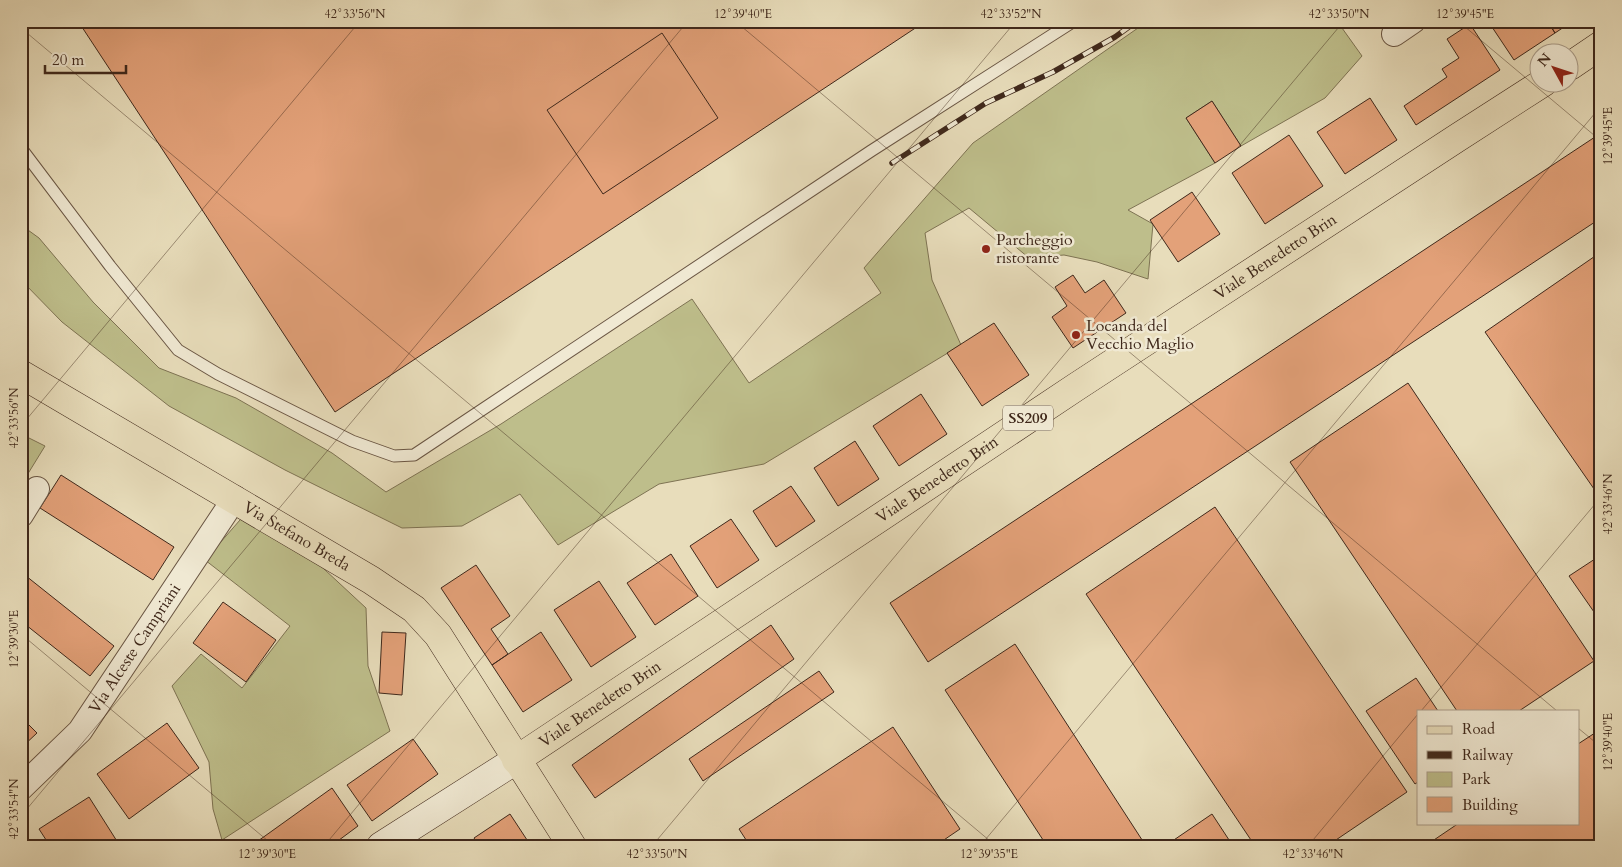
<svg xmlns="http://www.w3.org/2000/svg" width="1622" height="867" viewBox="0 0 1622 867" font-family="Cardo,serif">
	<style>
		.green { fill: #bebe8b; stroke: #7e7353 }
		.building { fill: #e3a179; stroke: #3f281b }
		.lines { fill: none; stroke-linecap: round; stroke-linejoin: round }
		.lane-casing { stroke: #695543; stroke-width: 13 }
		.street-casing { stroke: #695543; stroke-width: 26 }
		.secondary-casing { stroke: #3f281b; stroke-width: 29 }
		.primary-casing { stroke: #3f281b; stroke-width: 29 }
		.lane { stroke: #f0e9d3; stroke-width: 11 }
		.street { stroke: #f0e9d3; stroke-width: 24 }
		.secondary { stroke: #f0e9d3; stroke-width: 28 }
		.primary { stroke: #e8ddbb; stroke-width: 28 }
		.rail-casing { stroke: #3f281b; stroke-width: 5.5 }
		.rail { stroke: #f0e9d3; stroke-width: 4; stroke-dasharray: 11; stroke-linecap: butt }
		.ticks { fill: none; stroke: #3f281b; stroke-width: 1; stroke-opacity: 0.45 }
		.poi-dot { fill: #8f2418; stroke: #f0e9d3; stroke-width: 2 }
		.labels { text-anchor: middle; dominant-baseline: central; stroke-width: 5; stroke-linejoin: round; paint-order: stroke }
		.shield { fill: #f0e9d3; stroke: #746252; stroke-width: 1 }
		.shield-label { font-size: 15px; font-weight: bold; fill: #3f281b }
		.poi-label { font-size: 16px; fill: #3f281b; stroke: #f0e9d3; text-anchor: start }
		.street-label { font-size: 16px; fill: #3f281b; stroke: #f0e9d3 }
		.neatline { fill: none; stroke: #3f281b; stroke-width: 2 }
		.ticks-label { font-size: 12px; text-anchor: middle; fill: #3f281b }
	</style>
	<rect width="100%" height="100%" fill="#e8ddbb"/>
	<filter id="stains"><feTurbulence type="fractalNoise" baseFrequency=".004" numOctaves="4"/><feColorMatrix values="0 0 0 0 .2 0 0 0 0 .09 0 0 0 0 .02 0 0 0 .5 -.17"/></filter>
	<radialGradient id="worn" r=".72"><stop offset=".6" stop-color="#630" stop-opacity="0"/><stop offset="1" stop-color="#630" stop-opacity=".3"/></radialGradient>
	<path class="green" d="M1148,21h189l25,35 -37,42 -84,48 -29,-45 -26,17 29,45 -87,47 25,14 -5,55 -51,-17 -33,-7 -35,3 -60,-50 -44,25 7,47 29,65 -197,119 -105,20 -101,61 -38,-51 -58,32 -60,2 -117,-58 -116,-64 -107,-84 -41,-42v-55l18,13 54,64 66,66 77,30 96,55 54,39 115,-68 191,-125 57,84 132,-90 -17,-25 109,-125z
		M21,434l24,12 -24,39z
		M254,504l112,104 2,58 22,65 -168,109 -9,-31 -4,-47 -37,-76 29,-32 41,34 48,-62 -85,-66z"/>
	<path class="building" d="M78,21h848l-591,391z
		M1488,21h26l2,2 3,-2h28l8,12 -41,27z
		M1548,21h25l-18,12z
		M1470,24l30,46 -84,55 -12,-19 43,-29 -5,-8 17,-11 -12,-19z
		M662,33l56,85 -115,76 -56,-84z
		M1370,98l27,42 -52,34 -28,-42z
		M1212,101l29,45 -26,17 -29,-45z
		M1601,133v85l-673,444 -38,-59z
		M1289,135l34,51 -58,38 -33,-51z
		M1192,192l28,42 -42,28 -28,-42z
		M1601,252v247l-116,-167z
		M1073,275l12,18 19,-13 22,33 -53,35 -21,-31 15,-11 -12,-19z
		M994,323l35,52 -47,31 -35,-53z
		M1408,383l186,278 -75,50h-62l-167,-249z
		M921,394l26,40 -48,32 -26,-40z
		M855,441l24,38 -41,27 -24,-38z
		M61,475l113,72 -21,33 -113,-72z
		M791,486l24,35 -39,26 -23,-36z
		M1215,507l192,285 -80,54h-72l-169,-252z
		M731,519l28,41 -42,28 -27,-42z
		M671,554l27,42 -43,29 -28,-42z
		M1601,555v67l-32,-46z
		M476,565l34,51 -19,13 17,25 -16,11 -51,-77z
		M21,572l93,74 -24,30 -69,-55z
		M599,581l37,56 -45,30 -37,-57z
		M223,602l53,38 -30,42 -53,-39z
		M771,625l23,34 -199,139 -23,-33z
		M382,632l24,1 -4,62 -23,-2z
		M541,632l31,48 -49,32 -31,-47z
		M1015,644l131,202h-99l-102,-156z
		M819,671l15,21 -131,89 -14,-22z
		M1416,678l22,33h-20v71l-3,2 -49,-73z
		M21,717l16,16 -16,15z
		M167,723l32,45 -70,51 -32,-45z
		M893,727l67,102 -25,17h-185l-11,-17z
		M1601,729v116l-176,1 34,-23h119v-79z
		M413,739l25,35 -66,47 -25,-36z
		M332,788l26,38 -27,20h-80z
		M89,797l31,49h-70l-11,-17z
		M510,814l21,32h-52l-5,-8z
		M1212,814l21,32h-68z"/>
	<g class="lines">
		<g class="lane-casing">
			<path id="lane" d="M21,148l89,118 68,84 40,24 134,67 42,15 20,-1 457,-304 203,-130"/>
		</g>
		<g class="street-casing">
			<g id="street">
				<path d="M1394,34l19,-13"/>
				<path d="M21,515l16,-26"/>
				<path id="s1" d="M21,788l59,-57 155,-233"/>
			</g>
		</g>
		<g class="secondary-casing">
			<path id="secondary" d="M381,846l135,-86"/>
		</g>
		<g class="primary-casing">
			<g id="primary">
				<path d="M1570,66l31,-21"/>
				<path id="s2" d="M21,374l350,206 43,29 24,26 134,211"/>
				<path id="s3" d="M516,760l560,-373 381,-249 87,-56"/>
			</g>
		</g>
		<use href="#lane" class="lane"/>
		<use href="#street" class="street"/>
		<use href="#secondary" class="secondary"/>
		<use href="#primary" class="primary"/>
		<g class="rail-casing">
			<path id="rail" d="M892,163l94,-60 67,-31 62,-35 22,-16"/>
		</g>
		<use href="#rail" class="rail"/>
	</g>
	<path class="ticks" d="M735,21l822,690M1458,21l143,120M21,28l975,818M21,35l12,-14M21,426l339,-405M21,634l253,212M1421,711l180,-214M1578,728l23,19M21,816l667,-795M324,846l692,-825M652,846l692,-825M980,846l621,-740M1308,846l110,-132"/>
	<g class="poi-dot">
		<circle cx="986" cy="249" r="5"/>
		<circle cx="1076" cy="335" r="5"/>
	</g>
	<g class="labels">
		<rect class="shield" x="1003" y="405.5" width="50" height="25" rx="4"/>
		<g class="shield-label">
			<text x="1028" y="418">SS209</text>
		</g>
		<g class="poi-label">
			<text x="996" y="240">Parcheggio<tspan x="996" dy="18">ristorante</tspan></text>
			<text x="1086" y="326">Locanda del<tspan x="1086" dy="18">Vecchio Maglio</tspan></text>
		</g>
		<g class="street-label">
			<text stroke="none"><textPath href="#s3" startOffset="911">Viale Benedetto Brin</textPath></text>
			<text stroke="none"><textPath href="#s3" startOffset="506">Viale Benedetto Brin</textPath></text>
			<text stroke="none"><textPath href="#s2" startOffset="320">Via Stefano Breda</textPath></text>
			<text stroke="none"><textPath href="#s1" startOffset="181">Via Alceste Campriani</textPath></text>
			<text stroke="none"><textPath href="#s3" startOffset="101">Viale Benedetto Brin</textPath></text>
		</g>
	</g>
	<rect width="1622" height="867" fill="none" stroke="#e8ddbb" stroke-width="55"/>
	<rect x="1417" y="710" width="162" height="115" fill="#f0e9d3" stroke="#a99c89"/>
	<rect x="1427" y="726" width="25" height="8" fill="#e8ddbb" stroke="#a99c89"/>
	<text x="1462" y="734" font-size="15" fill="#3f281b">Road</text>
	<rect x="1427" y="751" width="25" height="8" fill="#3f281b" stroke="#a99c89"/>
	<text x="1462" y="760" font-size="15" fill="#3f281b">Railway</text>
	<rect x="1427" y="772" width="25" height="15" fill="#bebe8b" stroke="#a99c89"/>
	<text x="1462" y="784" font-size="15" fill="#3f281b">Park</text>
	<rect x="1427" y="797" width="25" height="15" fill="#e3a179" stroke="#a99c89"/>
	<text x="1462" y="810" font-size="15" fill="#3f281b">Building</text>
	<g transform="translate(1554 68) rotate(310)"><circle r="24" fill="#f0e9d3" stroke="#a99c89"/>
	<path d="M0-4L9 19L0 12L-9 19Z" fill="#8f2418"/>
	<text y="-8" font-size="14" font-weight="bold" text-anchor="middle" fill="#3f281b">N</text>
	</g>
	<path d="M45 65v8h81v-8" fill="none" stroke="#3f281b" stroke-width="2.5"/>
	<text x="52" y="65" font-size="15" fill="#3f281b" stroke="#f0e9d3" stroke-width="4" paint-order="stroke">20 m</text>
	<rect x="28" y="28" width="1566" height="812" class="neatline"/>
	<g class="ticks-label">
		<text x="355" y="18">42°33'56"N</text>
		<text x="743" y="18">12°39'40"E</text>
		<text x="1011" y="18">42°33'52"N</text>
		<text x="1339" y="18">42°33'50"N</text>
		<text x="1465" y="18">12°39'45"E</text>
		<text transform="translate(1608 136) rotate(-90)" y="4">12°39'45"E</text>
		<text transform="translate(14 418) rotate(-90)" y="4">42°33'56"N</text>
		<text transform="translate(1608 504) rotate(-90)" y="4">42°33'46"N</text>
		<text transform="translate(14 639) rotate(-90)" y="4">12°39'30"E</text>
		<text transform="translate(1608 742) rotate(-90)" y="4">12°39'40"E</text>
		<text transform="translate(14 809) rotate(-90)" y="4">42°33'54"N</text>
		<text x="267" y="858">12°39'30"E</text>
		<text x="657" y="858">42°33'50"N</text>
		<text x="989" y="858">12°39'35"E</text>
		<text x="1313" y="858">42°33'46"N</text>
	</g>
	<rect width="100%" height="100%" filter="url(#stains)"/>
	<rect width="100%" height="100%" fill="url(#worn)"/>
</svg>
